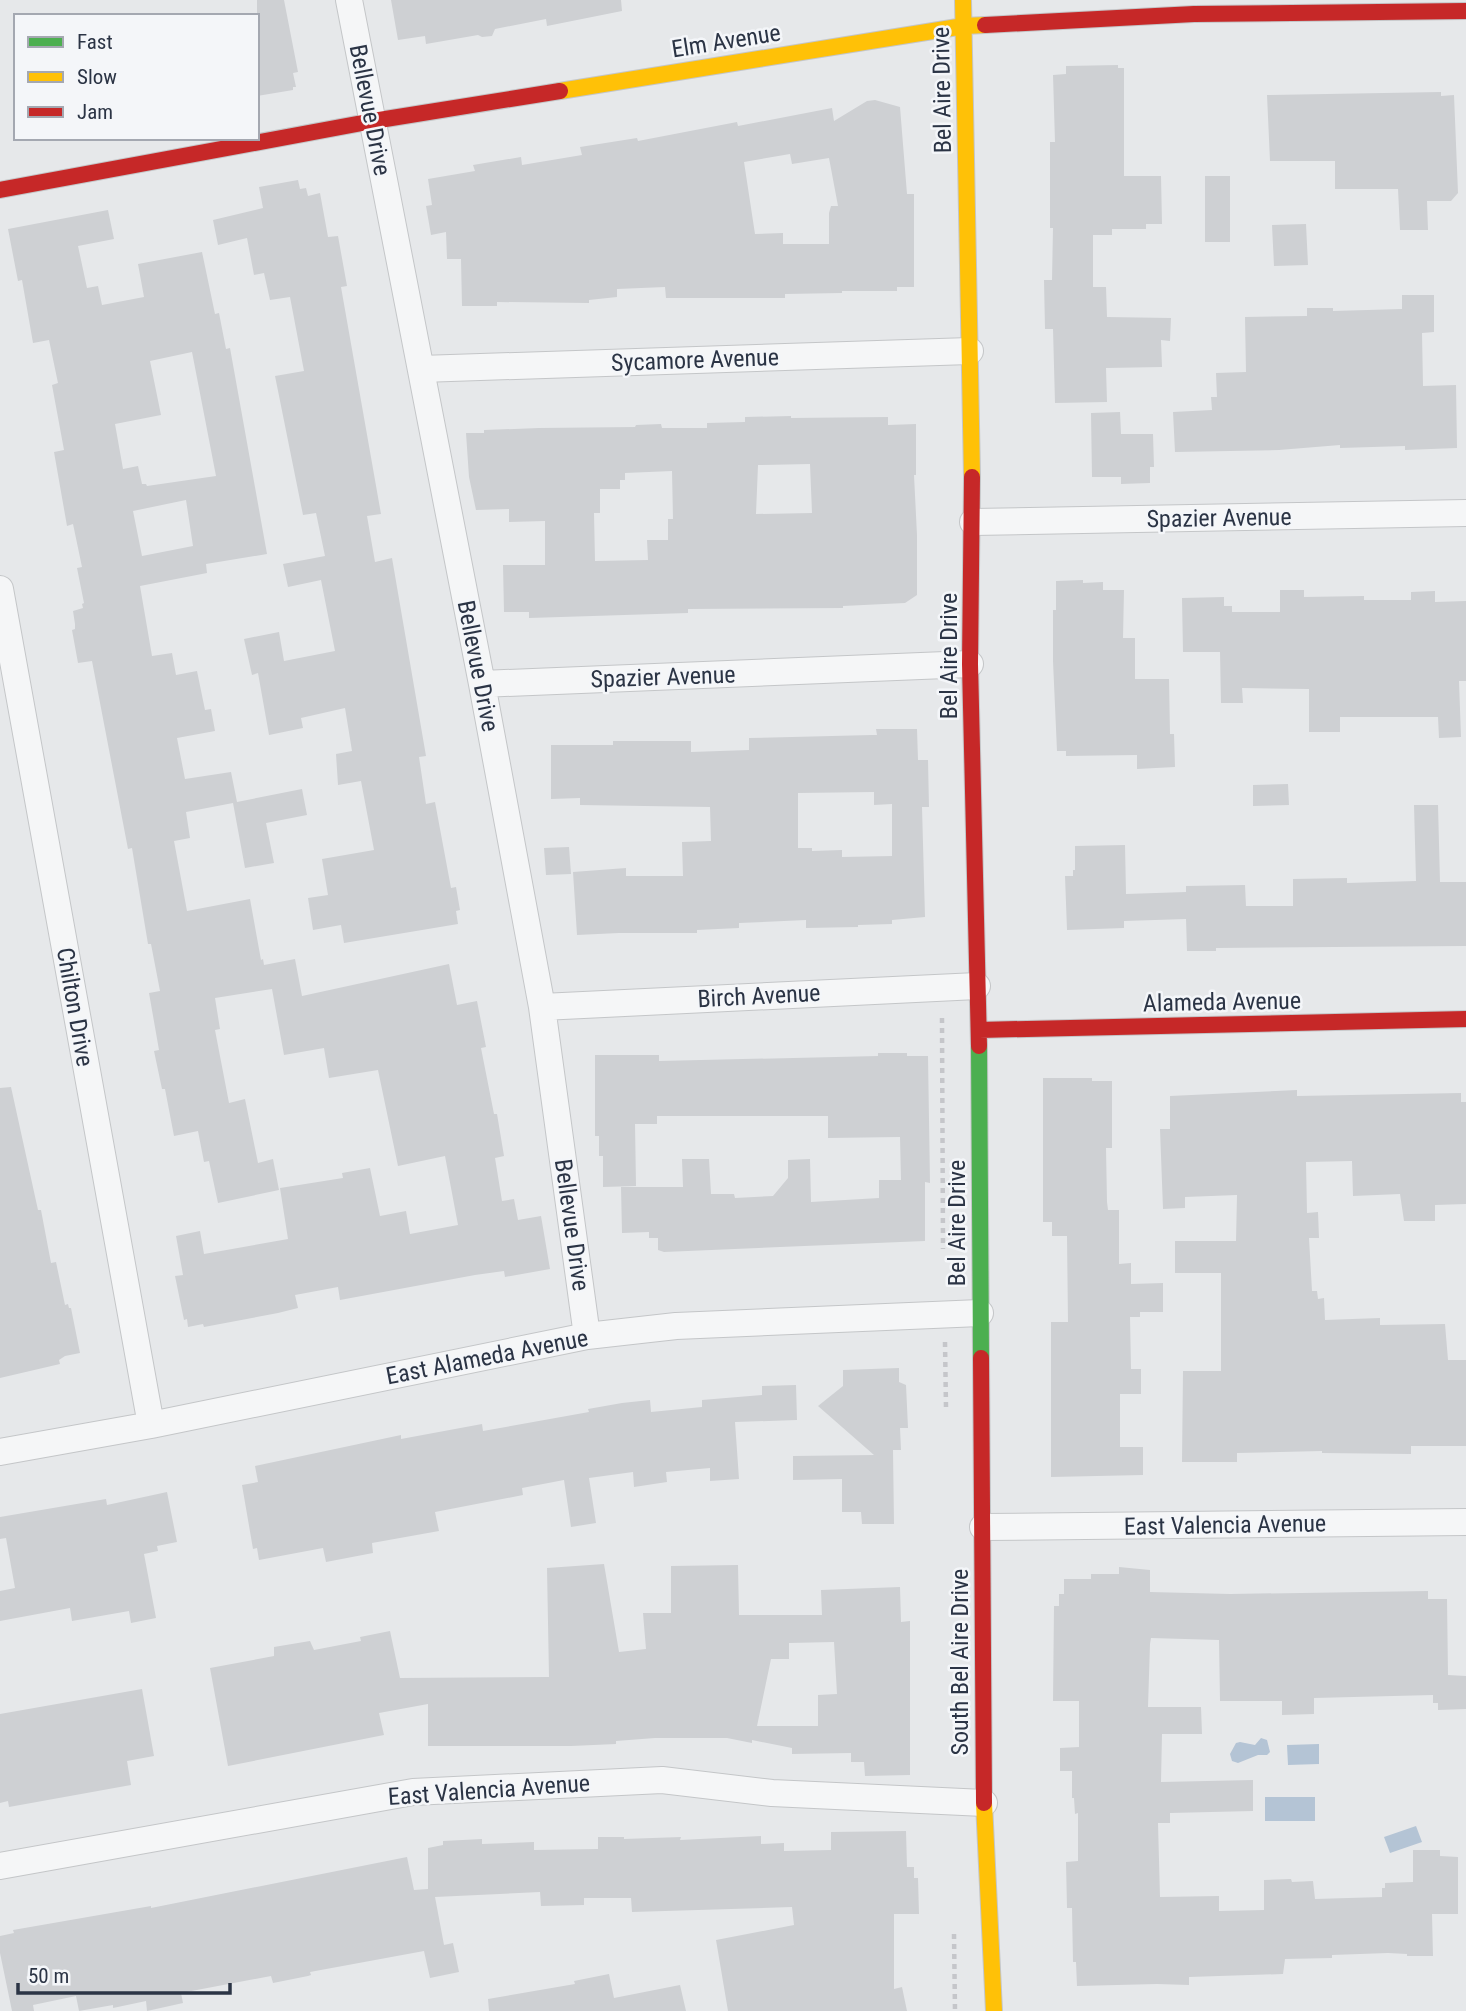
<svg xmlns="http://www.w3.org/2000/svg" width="1466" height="2011" viewBox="0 0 1466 2011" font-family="'Roboto Condensed',sans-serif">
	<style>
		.water { fill: #b4c4d5 }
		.building { fill: #ced0d3; fill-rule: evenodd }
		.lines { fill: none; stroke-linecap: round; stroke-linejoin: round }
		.street-casing { stroke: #c4c6c8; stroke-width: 28 }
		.fast-casing { stroke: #c4c6c8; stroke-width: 18 }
		.slow-casing { stroke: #c4c6c8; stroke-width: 18 }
		.jam-casing { stroke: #c4c6c8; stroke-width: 18 }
		.path { stroke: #c5c6ca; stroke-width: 4.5; stroke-dasharray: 5 5; stroke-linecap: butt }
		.street { stroke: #f5f6f7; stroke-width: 26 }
		.fast { stroke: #4caf50; stroke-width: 16 }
		.slow { stroke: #ffc107; stroke-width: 16 }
		.jam { stroke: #c62828; stroke-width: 16 }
		.labels { text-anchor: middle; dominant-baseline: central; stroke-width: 5; stroke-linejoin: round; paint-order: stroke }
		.street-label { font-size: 24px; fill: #2b3445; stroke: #f4f6f9 }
	</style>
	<rect width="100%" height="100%" fill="#e6e8ea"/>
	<path class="water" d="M1261,1738l6,2 3,12 -3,3h-9l-20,8 -6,-2 -2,-7 6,-11 4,-1 15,3z
		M1319,1744v20l-31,1 -1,-20z
		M1265,1797h50v24h-50z
		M1416,1826l6,16 -32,11 -6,-16z"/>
	<path class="building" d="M257,0h27l14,72 -5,1 3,14h-3v3l-36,6z
		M391,0h230l1,11 -75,15 -1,-7 -51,10 -3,7 -10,1 -4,-2 -52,9 -1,-8 -27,4z
		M1118,65v3h6v108h37l1,48h-16v5h-34v6h-19v52h13l1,30 64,1 -1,23 -9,-1 1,27 -56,1 1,34 -52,1 -2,-74h-8l-1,-49h8l1,-52h-3v-86h5l-2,-67 13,-1v-8z
		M1441,92v4l13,-1 4,98 -7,8h-24l1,29h-28l-2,-41h-63v-28h-65l-3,-66z
		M875,100l25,7 7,87h7v93h-17v4h-55v2l-57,1v4h-119l-1,-11 -48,2v8l-28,3v3l-92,-1v4h-35l-1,-47h-14l-1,-27 -15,3 -5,-29 6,-1 -4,-26 47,-8 -2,-6 48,-8 1,8 60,-10 -2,-8 57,-9 1,3 99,-19 1,4 94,-18 2,13 33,-20zM790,154l2,10 37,-6 9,48h-7l-2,7v31h-46v-11l-28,1 -11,-72z
		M1205,176h25v66h-25z
		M298,180l2,9 6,-1 2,8 12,-3 8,44 10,-1 9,50 -6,1 40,227 -14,2 8,46 17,-4 34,198 -7,1 7,47 9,-2 16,86 5,-1 4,23 -4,1 2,13 -114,19 -3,-18 -28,5 -5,-32 20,-3 -6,-36 52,-9 -13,-69 -23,4 -2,-31 16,-3 -7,-43 -44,10 2,10 -34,7 -11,-62 -6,2 -8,-36 35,-7 5,29 51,-10 -14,-71 -33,7 -5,-23 42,-8 -9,-43 -13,2 -28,-139 29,-5 -14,-74 -20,3 -6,-27 -10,2 -7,-37 -29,7 -5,-25 50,-12 -4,-21z
		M108,210l6,29 -36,7 9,42 11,-2 4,19 42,-8 -6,-33 64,-12 13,62 4,-1 7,36 4,-1 37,206 -61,10 1,9 -67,13 12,70 20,-3 4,22 21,-4 8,39 6,-1 4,22 -38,7 8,41 46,-7 6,30 65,-13 5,26 -41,8 8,40 -29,5 -12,-65 -47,9 4,26 -16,3 13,70 63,-12 11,61 2,-1 1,6 31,-6 7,37 147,-32 8,41 20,-4 9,46 -5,1 13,66h3l7,42 -9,2 7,43 12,-2 4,21 23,-4 9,53 -45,8 -1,-6 -29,4 -135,25 -2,-13 -43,8 3,13 -20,5 -74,14 -1,-3 -15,3 -1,-8 -3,1 -9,-44 8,-1 -7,-39 24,-5 4,23 84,-15 -8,-51 63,-10 -1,-5 28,-5 10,48 26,-5 4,23 48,-9 -13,-69 -47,10 -20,-96 -49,8 -5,-30 -40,7 -12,-66 -57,9 5,31 -5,1 14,73 16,-4 13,64 15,-4 6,31 -61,13 -9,-42 -5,1 -6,-31 -24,5 -9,-47h-3l-8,-38 5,-1 -10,-57 11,-2 -9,-47h-3l-16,-96 -4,1 -36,-188 -14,2 -6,-33 3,-1v-5l-2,-13 10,-3 -1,-4 2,-1 -7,-35 5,-1 -9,-43 -6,2 -13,-74 10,-2 -12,-65 6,-2 -9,-43 -16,3 -11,-63 -4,1 -10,-52zM192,352l24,124 -69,10 -1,-2h-4l-4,-18 -15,3 -8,-45 46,-9 -11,-54zM186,500l7,46 -51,10 -9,-45z
		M1306,224l2,41 -34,1 -2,-41z
		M1402,295h32v37l-12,1 1,53 33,-1 1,63 -52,2v-4l-65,2v-3l-61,5 -104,2 -2,-40 39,-2 -1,-13h6l-1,-24 30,-1 -1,-55 62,-1v-8h26v3l69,-2z
		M1120,412l1,22h32l1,33h-4v16l-29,1v-7h-29l-1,-64z
		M791,416v2l97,-1v8l28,-1v51h-2l3,60v60l-12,8 -62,3v2l-155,1v4l-159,5v-6h-25l-1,-47h42v-44l-36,1v-13l-33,1 -7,-33 -3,-44h18v-3l55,-2 96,-1 1,-2 25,-1 1,4h45v-5l38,-1v-5zM810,464l2,49 -56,1 2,-49zM672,471l1,48h-5v21h-21l1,20 -53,1 -1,-48h6v-24h20v-9h5v-7z
		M1083,580v3l20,-1v8h21l-1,48h12v41h34l1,55h4l1,33 -38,2v-14l-71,1v-5h-9l-4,-90v-51h3v-29z
		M1280,590h24v7l60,-1v4h47v-8l24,-1v11l31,-1v80h-7l2,56 -22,1 -1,-21h-98v15h-31v-43l-67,-1 1,15h-22l-1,-51h-37l-1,-54 42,-1v9h8v6h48z
		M876,729h41l1,31h10l1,47h-7l3,110 -33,3v4l-34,1v2l-52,1v-8l-67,3v5l-42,2v3h-78l-42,2 -4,-63 53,-4v8h57l-1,-34 29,-1 -1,-34 -130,-2v-7l-29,1v-54h62v-4h78v11l58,-2v-12l123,-3h5zM874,792v13l18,-1v52l-50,1v-7l-30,1v-3h-14v-55z
		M1288,784l1,21 -36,1v-21z
		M1414,805h24l2,77h26v64h-2l-248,2v3h-29l-1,-32 -62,2v7l-57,2 -2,-54h8v-6h2v-24l50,-1 1,49 60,-2v-6l59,-1 1,21h47v-27l54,-1v5l69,-2z
		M569,847l2,27 -25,1 -2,-27z
		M878,1053h29v3h21l2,127 -5,-1v59l-261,11 -6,-2v-12h-9v-6l-27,1 -1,-46h62l-1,-28h27l2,35h23l1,4 38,-2 15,-18v-18l22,-1 1,43 68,-4v-18h22l-1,-43 -72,1v-22h-171v8h-22l1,62 -33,1v-31h-4v-20h-4v-81h64v6l219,-5z
		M1043,1078h49v3h20v67h-6l1,54 1,8h11v54l12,-1v21l32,-1v29h-23v5h-10l1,52h10v25h-21v53h23v28l-92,2v-155h17l-1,-86h-15v-14h-9z
		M11,1087l27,123h3l10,53 5,-1 9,43 3,-1 1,4h2l9,45 -15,3 -6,4 1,4 -60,14v-290z
		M1297,1090v6l164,-3v9h5v102l-31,1v16h-31l-4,-27 -47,2 -1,-35 -46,1 1,51 11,-1 1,26h-10l3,53h5l1,8 6,-1 1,22 55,-2v7l65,-1 3,36h18v86h-55v8l-89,-1v-2l-85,2v9h-55l1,-91h38v-98h-46v-32h61l1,-46 -52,2v11l-22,1 -3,-80h10v-33z
		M899,1368v14l7,3 2,43h-8l1,22h-8l1,74h-32l-1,-12h-19v-33l-49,1v-24l81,-1 -56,-49 25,-20v-16z
		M796,1385l1,35 -62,2 4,57 -29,2v-13l-44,4 1,10 -33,5 -1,-15 -44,6 7,45 -25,4 -7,-47 -42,8 1,7 -88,17 4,19 -67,12 1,10 -47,9 -3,-14 -64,12 -2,-12 -4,1 -11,-64 16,-3 -3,-16 146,-31v4l81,-15 1,7 106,-19 -1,-3 34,-6 28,-3 1,12 51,-5v-7l60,-5v-9z
		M167,1492l10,50 -20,4 1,5 -14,3 12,64 -25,5 -2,-12 -57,10 -2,-13 -70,13v-30l15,-3 -9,-50 -6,1v-22l106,-18 1,6z
		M604,1564l15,88 27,-3 -3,-36h28v-47l67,-1 1,50h83l-1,-25 79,-3 1,35 9,-1v154l-45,1 -1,-14h-13v-9l-59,1v-6l-40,-8v3l-25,-5h-72l-39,3v3l-45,2h-143v-42l-49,9 5,22 -156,31 -18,-98 64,-12v-9l36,-6 4,9 47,-9 -1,-4 30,-6 10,47 149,-1 -2,-109zM834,1642l3,52 -19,1v31h-61l14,-67h18v-16z
		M1119,1567l31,3v22l80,2 198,-3v8h19l1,76 18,1v33l-28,1v-7h-5v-8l-119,3v16l-32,1v-14h-62l-1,-61 -68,-2 -1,6 -2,63h53l1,27h-40l-1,48 92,-2v31l-83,2v10h-12l2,74 59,-1v15l45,-1v-30l27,-1 1,3 21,-1 2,18 67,-2v-9h3v-5l28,-1v-32h27v6l18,1v57h-26l1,42h-26v-2l-19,-1 -56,2v3l-47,1 -2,15 -94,3v8l-32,-1 -80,2 -1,-24h-3l-1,-54h-5l-1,-46 12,-1v-48l-3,1 -1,-16h-2v-27h-12v-23l19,-1v-46h-26l1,-95h5v-12h5v-15h27v-5h28z
		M142,1689l12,67 -27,5 4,24 -122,22 -1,-6 -8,2v-89z
		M906,1831l1,36h7v11h4l1,36h-25v75l8,-2 5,24h-179l-12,-71 78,-15 -2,-18 -160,5 -1,-14h-47v7l-43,1 -1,-14 -105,5 9,48 9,-2 6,29 -29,6 -6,-27 -114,21 1,3 -3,1 -35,7 -2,-7 -90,17 2,10 -36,8 -1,-10 -33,7v-3l-34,6 -3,-15 -43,9 1,6h-22l-12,-58v-17l14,-3 -1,-3 138,-24v2l256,-51 7,33 14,-1v-41l15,-3v-4l39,-2v5l52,-2v8l64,-1v-12h26v2l57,-2 -1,3 81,-4v8l23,-1v8l47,-1v-18z
		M609,1974l5,24 66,-13 6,26h-197l-1,-12 87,-15 -1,-3z"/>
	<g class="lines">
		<g class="street-casing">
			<path id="street" d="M349,0l133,684 60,323 45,329
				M421,369l549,-18
				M973,522l493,-9
				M0,589l151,836
				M482,684l488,-20
				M542,1007l435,-21
				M0,1452l151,-27 436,-89 89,-10 304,-13
				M983,1527l483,-5
				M0,1866l413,-74 249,-12 110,13 212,10"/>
		</g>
		<g class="fast-casing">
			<path id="fast" d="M979,1046l2,312"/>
		</g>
		<g class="slow-casing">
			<path id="slow" d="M963,0l9,477
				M560,91l404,-65 21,-1
				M984,1803l10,208"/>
		</g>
		<g class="jam-casing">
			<path id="jam" d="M985,25l209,-11 272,-3
				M0,190l373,-69 187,-30
				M972,477l-2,187 9,382
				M979,1030l487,-11
				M981,1358l3,445"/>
		</g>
		<path class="path" d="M942,1018l1,231
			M945,1342l1,66
			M954,1934l1,77"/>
		<use href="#street" class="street"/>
		<use href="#fast" class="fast"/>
		<use href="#slow" class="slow"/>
		<use href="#jam" class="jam"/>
	</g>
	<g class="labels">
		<g class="street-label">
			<text transform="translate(726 41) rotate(-9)">Elm Avenue</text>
			<text transform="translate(942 90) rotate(-91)">Bel Aire Drive</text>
			<text transform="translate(370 110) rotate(79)">Bellevue Drive</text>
			<text transform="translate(695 360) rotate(-2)">Sycamore Avenue</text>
			<text transform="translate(1219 518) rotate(-1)">Spazier Avenue</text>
			<text transform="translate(949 656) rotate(-90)">Bel Aire Drive</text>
			<text transform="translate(478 666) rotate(79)">Bellevue Drive</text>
			<text transform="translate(663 677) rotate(-2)">Spazier Avenue</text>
			<text transform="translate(759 996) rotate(-3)">Birch Avenue</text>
			<text transform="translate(1222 1002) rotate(-1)">Alameda Avenue</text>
			<text transform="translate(75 1007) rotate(80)">Chilton Drive</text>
			<text transform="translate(957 1223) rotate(-90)">Bel Aire Drive</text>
			<text transform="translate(572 1225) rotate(82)">Bellevue Drive</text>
			<text transform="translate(487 1357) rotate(-11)">East Alameda Avenue</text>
			<text transform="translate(1225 1525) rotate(-1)">East Valencia Avenue</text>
			<text transform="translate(960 1662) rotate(-90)">South Bel Aire Drive</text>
			<text transform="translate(489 1790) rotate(-4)">East Valencia Avenue</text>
		</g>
	</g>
	<rect x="14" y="14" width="245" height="126" fill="#f4f6f9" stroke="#a4a8b1" stroke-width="2"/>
	<rect x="28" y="37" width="35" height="10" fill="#4caf50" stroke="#a4a8b1" stroke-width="2"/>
	<text x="77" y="49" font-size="21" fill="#2b3445">Fast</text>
	<rect x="28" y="72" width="35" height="10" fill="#ffc107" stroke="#a4a8b1" stroke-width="2"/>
	<text x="77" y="84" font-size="21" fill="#2b3445">Slow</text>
	<rect x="28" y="107" width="35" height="10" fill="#c62828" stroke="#a4a8b1" stroke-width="2"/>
	<text x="77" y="119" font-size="21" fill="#2b3445">Jam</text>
	<path d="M18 1983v10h212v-10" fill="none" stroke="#2b3445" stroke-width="3.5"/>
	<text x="28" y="1983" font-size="21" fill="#2b3445" stroke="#f4f6f9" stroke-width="5" paint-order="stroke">50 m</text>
</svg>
